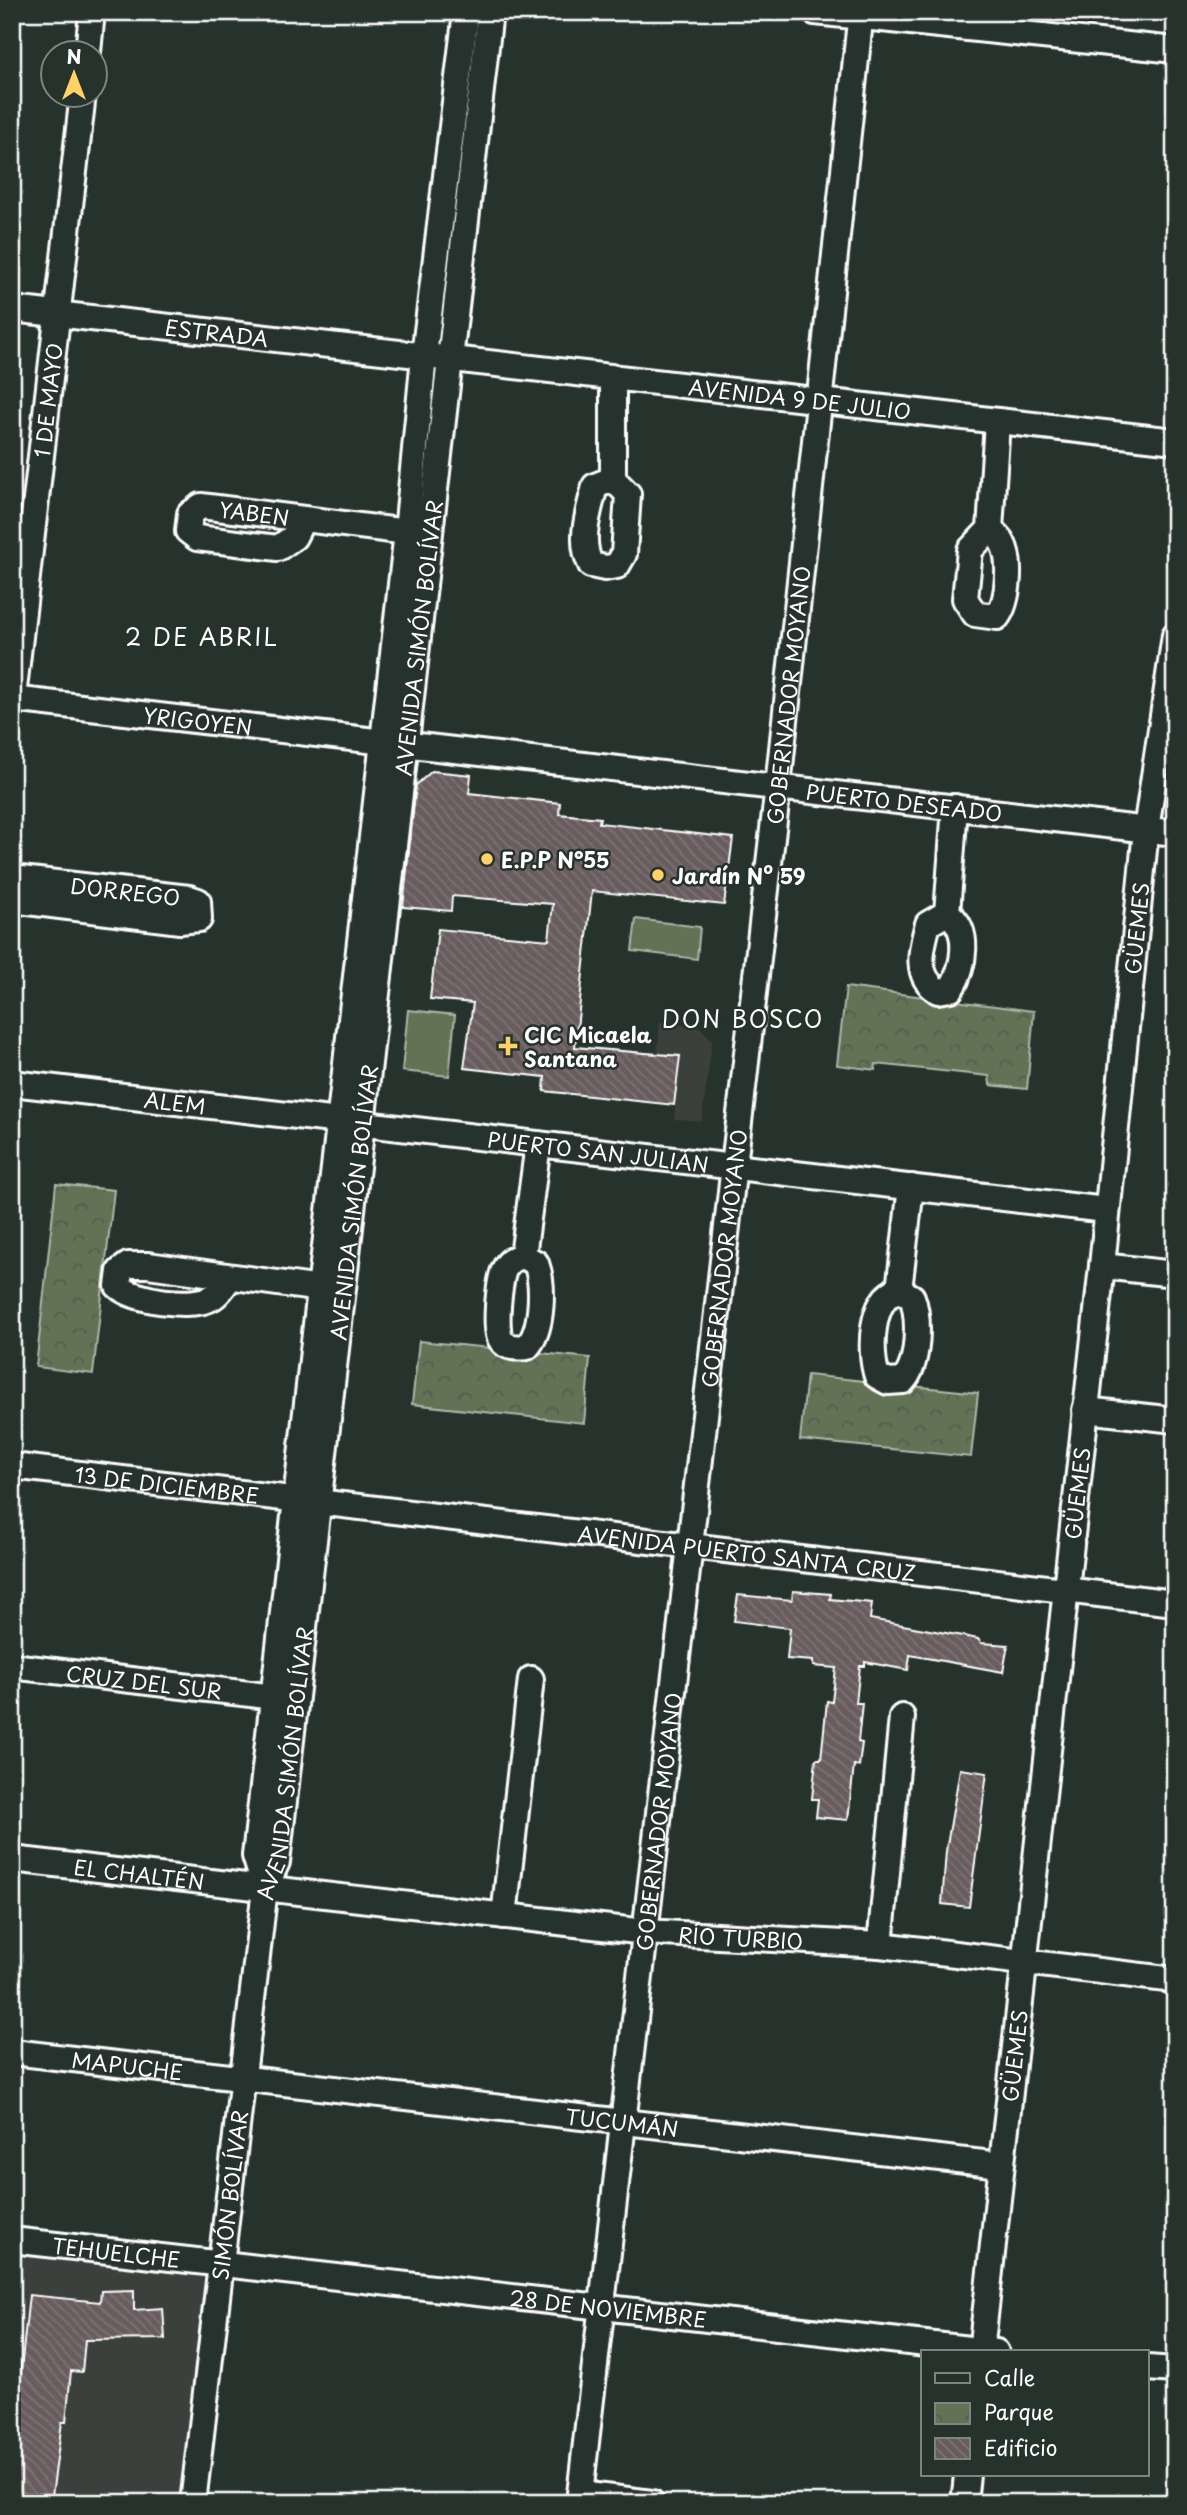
<svg xmlns="http://www.w3.org/2000/svg" width="1187" height="2515" viewBox="0 0 1187 2515" font-family="'Playpen Sans',sans-serif">
	<style>
		.built { fill: #3a3f3c }
		.grass { fill: #627254; stroke: #b0b8aa; stroke-width: 2 }
		.park { fill: url(#park-crowns); stroke: #b0b8aa; stroke-width: 2 }
		.building { fill: url(#building-back-hatch); stroke: #fff; stroke-width: 2 }
		.lines { fill: none; stroke-linecap: round; stroke-linejoin: round }
		.minor-casing { stroke: #fff; stroke-width: 30 }
		.minor { stroke: #26332d; stroke-width: 24 }
		.poi-dot { fill: #ffd166; stroke: #26332d; stroke-width: 2.5 }
		.labels { text-anchor: middle; dominant-baseline: central; stroke-width: 5; stroke-linejoin: round; paint-order: stroke }
		.street-label { font-size: 21px; fill: #fff; stroke: #26332d }
		.poi-label { font-size: 21px; font-weight: bold; fill: #fff; stroke: #26332d; text-anchor: start }
		.neighbourhood-label { font-size: 23px; letter-spacing: 2px; fill: #fff; stroke: #26332d }
	</style>
	<defs>
		<pattern id="park-crowns" width="20" height="18" patternUnits="userSpaceOnUse" patternTransform="scale(1.75)"><rect width="20" height="18" fill="#627254"/><path d="M2 6a3 3 0 1 1 6 0M12 15a3 3 0 1 1 6 0" fill="none" stroke="#555b4f"/></pattern>
		<pattern id="building-back-hatch" width="6" height="6" patternUnits="userSpaceOnUse" patternTransform="scale(1.75)"><rect width="6" height="6" fill="#675c5e"/><path d="M-1 5l2 2M0 0l6 6M5-1l2 2" fill="none" stroke="#7e7476"/></pattern>
	</defs>
	<rect width="100%" height="100%" fill="#26332d"/>
	<filter id="ink" filterUnits="userSpaceOnUse"><feTurbulence type="fractalNoise" baseFrequency=".0143" numOctaves="2"/><feDisplacementMap in="SourceGraphic" scale="14" xChannelSelector="R" yChannelSelector="G"/><feConvolveMatrix kernelMatrix="1 2 1 2 8 2 1 2 1" color-interpolation-filters="sRGB"/></filter>
	<g filter="url(#ink)">
		<path class="built" d="M660,1022l41,6 11,12 -10,81 -28,-2 6,-63 -23,-2z
			M12,2240l209,24 -28,239h-181z"/>
		<path class="grass" d="M636,919l64,8 -3,32 -65,-8z
			M408,1010l47,5 -6,61 -47,-5z"/>
		<path class="park" d="M846,987l188,24 -7,78 -37,-4 -1,-9 -113,-12 -1,6 -38,-5z
			M56,1184l58,6 -21,184 -57,-7z
			M419,1341l171,17 -6,65 -172,-19z
			M807,1375l171,18 -7,64 -171,-17z"/>
		<path class="building" d="M432,771l39,4 -2,18 91,10 -1,11 41,4 -1,5 134,15 -9,67 -132,-14 -17,156 105,9 -6,49 -130,-14 1,-14 -81,-9 9,-65 -43,-4 8,-70 111,11 4,-36 -101,-8 -1,15 -48,-4 13,-122z
			M793,1591l38,3 -1,5 42,4 -2,16 108,20 3,4 27,2 -5,27 -93,-17 -2,15 -43,-8v4h-5l-4,37h6l-4,39 4,1 -3,23 -5,-1 -6,55 -32,-3 2,-18h-6l4,-40h5l6,-58 5,1 4,-34 -23,-2v-5l-26,-2 3,-31 -56,-7 4,-26 54,5z
			M960,1769l27,4 -18,134 -27,-3 4,-53z
			M134,2290v20l29,-2 2,31 -80,1 -3,32 -11,-1 -5,51h-4l-11,81 -39,-2v-75h3l14,-131 71,7 1,-11z"/>
		<g class="lines">
			<g class="minor-casing">
				<g id="minor">
					<path d="M815,12l360,38"/>
					<path d="M88,52l4,-40"/>
					<path id="s1" d="M12,309l1163,132"/>
					<path d="M613,479l15,15 -4,60 -7,12 -12,2 -14,-3c-13,-24 -2,-54 4,-79l18,-7v-100"/>
					<path id="s2" d="M303,519l-9,18 -16,11 -81,-10 -9,-7 2,-17 11,-8 206,26"/>
					<path d="M990,529c4,4 9,8 12,13 10,17 7,59 -5,75l-22,-3 -10,-15 5,-49 20,-21 7,-107"/>
					<path id="s3" d="M12,699l1163,134"/>
					<path id="s4" d="M12,706l71,-612"/>
					<path id="s5" d="M12,878l177,20 9,3 1,18 -19,2 -168,-21"/>
					<path d="M947,913c25,16 17,55 4,76l-13,2c-24,-15 -17,-42 -10,-67l19,-11 8,-106"/>
					<path id="s6" d="M12,1083l1094,127"/>
					<path d="M523,1256l13,7c8,21 7,67 -9,84 -9,1 -20,2 -26,-7 -7,-9 -2,-62 4,-72 4,-8 10,-10 18,-12l15,-112"/>
					<path d="M1102,1266l73,8"/>
					<path d="M231,1277c-6,6 -11,16 -18,20 -19,12 -79,4 -95,-11l2,-15 8,-6h20l173,24"/>
					<path d="M899,1290l13,7c8,22 7,67 -9,84l-15,1 -11,-6c-8,-23 -7,-80 22,-86l12,-103"/>
					<path d="M1085,1410l90,10"/>
					<path id="s7" d="M12,1466l1163,137"/>
					<path id="s8" d="M12,1666l263,31"/>
					<path id="s9" d="M12,1859l633,73 235,13 295,35"/>
					<path d="M265,1888l-10,-32 152,-1324 17,-176 42,-344"/>
					<path d="M504,1916l27,-237"/>
					<path d="M880,1945l22,-228"/>
					<path id="s10" d="M12,2052l989,113"/>
					<path id="s11" d="M12,2240l984,112"/>
					<path id="s12" d="M981,2352l121,-1086 44,-436 29,-195"/>
					<path d="M1147,2368l28,2"/>
					<path d="M580,2494l72,9"/>
					<path id="s13" d="M193,2503l72,-615 12,-26 213,-1850"/>
					<path id="s14" d="M579,2503l199,-1717 83,-774"/>
					<path d="M964,2503l3,-28"/>
				</g>
			</g>
			<use href="#minor" class="minor"/>
		</g>
	</g>
	<g class="poi-dot">
		<circle cx="487" cy="859" r="7"/>
		<circle cx="658" cy="875" r="7"/>
		<path d="M504.5 1035.5h7v7h7v7h-7v7h-7v-7h-7v-7h7z"/>
	</g>
	<g class="labels">
		<g class="street-label">
			<text stroke="none"><textPath href="#s1" startOffset="206">ESTRADA</textPath></text>
			<text stroke="none"><textPath href="#s4" startOffset="308">1 DE MAYO</textPath></text>
			<text stroke="none"><textPath href="#s1" startOffset="793">AVENIDA 9 DE JULIO</textPath></text>
			<text stroke="none"><textPath href="#s2" startOffset="217">YABEN</textPath></text>
			<text stroke="none"><textPath href="#s13" startOffset="1880">AVENIDA SIMÓN BOLÍVAR</textPath></text>
			<text stroke="none"><textPath href="#s14" startOffset="1820">GOBERNADOR MOYANO</textPath></text>
			<text stroke="none"><textPath href="#s3" startOffset="187">YRIGOYEN</textPath></text>
			<text stroke="none"><textPath href="#s3" startOffset="898">PUERTO DESEADO</textPath></text>
			<text stroke="none"><textPath href="#s5" startOffset="114">DORREGO</textPath></text>
			<text stroke="none"><textPath href="#s12" startOffset="1432">GÜEMES</textPath></text>
			<text stroke="none"><textPath href="#s6" startOffset="164">ALEM</textPath></text>
			<text stroke="none"><textPath href="#s6" startOffset="590">PUERTO SAN JULIÁN</textPath></text>
			<text stroke="none"><textPath href="#s13" startOffset="1312">AVENIDA SIMÓN BOLÍVAR</textPath></text>
			<text stroke="none"><textPath href="#s14" startOffset="1253">GOBERNADOR MOYANO</textPath></text>
			<text stroke="none"><textPath href="#s7" startOffset="156">13 DE DICIEMBRE</textPath></text>
			<text stroke="none"><textPath href="#s12" startOffset="864">GÜEMES</textPath></text>
			<text stroke="none"><textPath href="#s7" startOffset="740">AVENIDA PUERTO SANTA CRUZ</textPath></text>
			<text stroke="none"><textPath href="#s8" startOffset="133">CRUZ DEL SUR</textPath></text>
			<text stroke="none"><textPath href="#s13" startOffset="746">AVENIDA SIMÓN BOLÍVAR</textPath></text>
			<text stroke="none"><textPath href="#s14" startOffset="686">GOBERNADOR MOYANO</textPath></text>
			<text stroke="none"><textPath href="#s9" startOffset="128">EL CHALTÉN</textPath></text>
			<text stroke="none"><textPath href="#s9" startOffset="733">RÍO TURBIO</textPath></text>
			<text stroke="none"><textPath href="#s12" startOffset="298">GÜEMES</textPath></text>
			<text stroke="none"><textPath href="#s10" startOffset="116">MAPUCHE</textPath></text>
			<text stroke="none"><textPath href="#s10" startOffset="614">TUCUMÁN</textPath></text>
			<text stroke="none"><textPath href="#s13" startOffset="310">SIMÓN BOLÍVAR</textPath></text>
			<text stroke="none"><textPath href="#s11" startOffset="105">TEHUELCHE</textPath></text>
			<text stroke="none"><textPath href="#s11" startOffset="600">28 DE NOVIEMBRE</textPath></text>
		</g>
		<g class="poi-label">
			<text x="501" y="859">E.P.P N°55</text>
			<text x="672" y="875">Jardín Nº 59</text>
			<text x="524" y="1034">CIC Micaela<tspan x="524" dy="24">Santana</tspan></text>
		</g>
		<g class="neighbourhood-label">
			<text x="202" y="636">2 DE ABRIL</text>
			<text x="743" y="1018">DON BOSCO</text>
		</g>
	</g>
	<rect width="1187" height="2515" fill="none" stroke="#26332d" stroke-width="42"/>
	<rect x="21" y="21" width="1145" height="2473" fill="none" stroke="#fff" stroke-width="2.5" filter="url(#ink)"/>
	<rect x="921" y="2350" width="228" height="126" fill="#26332d" stroke="#7d8581" stroke-width="2"/>
	<rect x="935" y="2373" width="35" height="10" fill="#26332d" stroke="#7d8581" stroke-width="2"/>
	<text x="984" y="2386" font-size="21" fill="#ffffff">Calle</text>
	<rect x="935" y="2403" width="35" height="21" fill="url(#park-crowns)" stroke="#7d8581" stroke-width="2"/>
	<text x="984" y="2420" font-size="21" fill="#ffffff">Parque</text>
	<rect x="935" y="2438" width="35" height="21" fill="url(#building-back-hatch)" stroke="#7d8581" stroke-width="2"/>
	<text x="984" y="2456" font-size="21" fill="#ffffff">Edificio</text>
	<g transform="translate(74 74)"><circle r="33" fill="#26332d" stroke="#7d8581" stroke-width="2"/>
	<path d="M0-5L12 26L0 18L-12 26Z" fill="#ffd166"/>
	<text y="-10" font-size="19" font-weight="bold" text-anchor="middle" fill="#ffffff">N</text>
	</g>
</svg>
